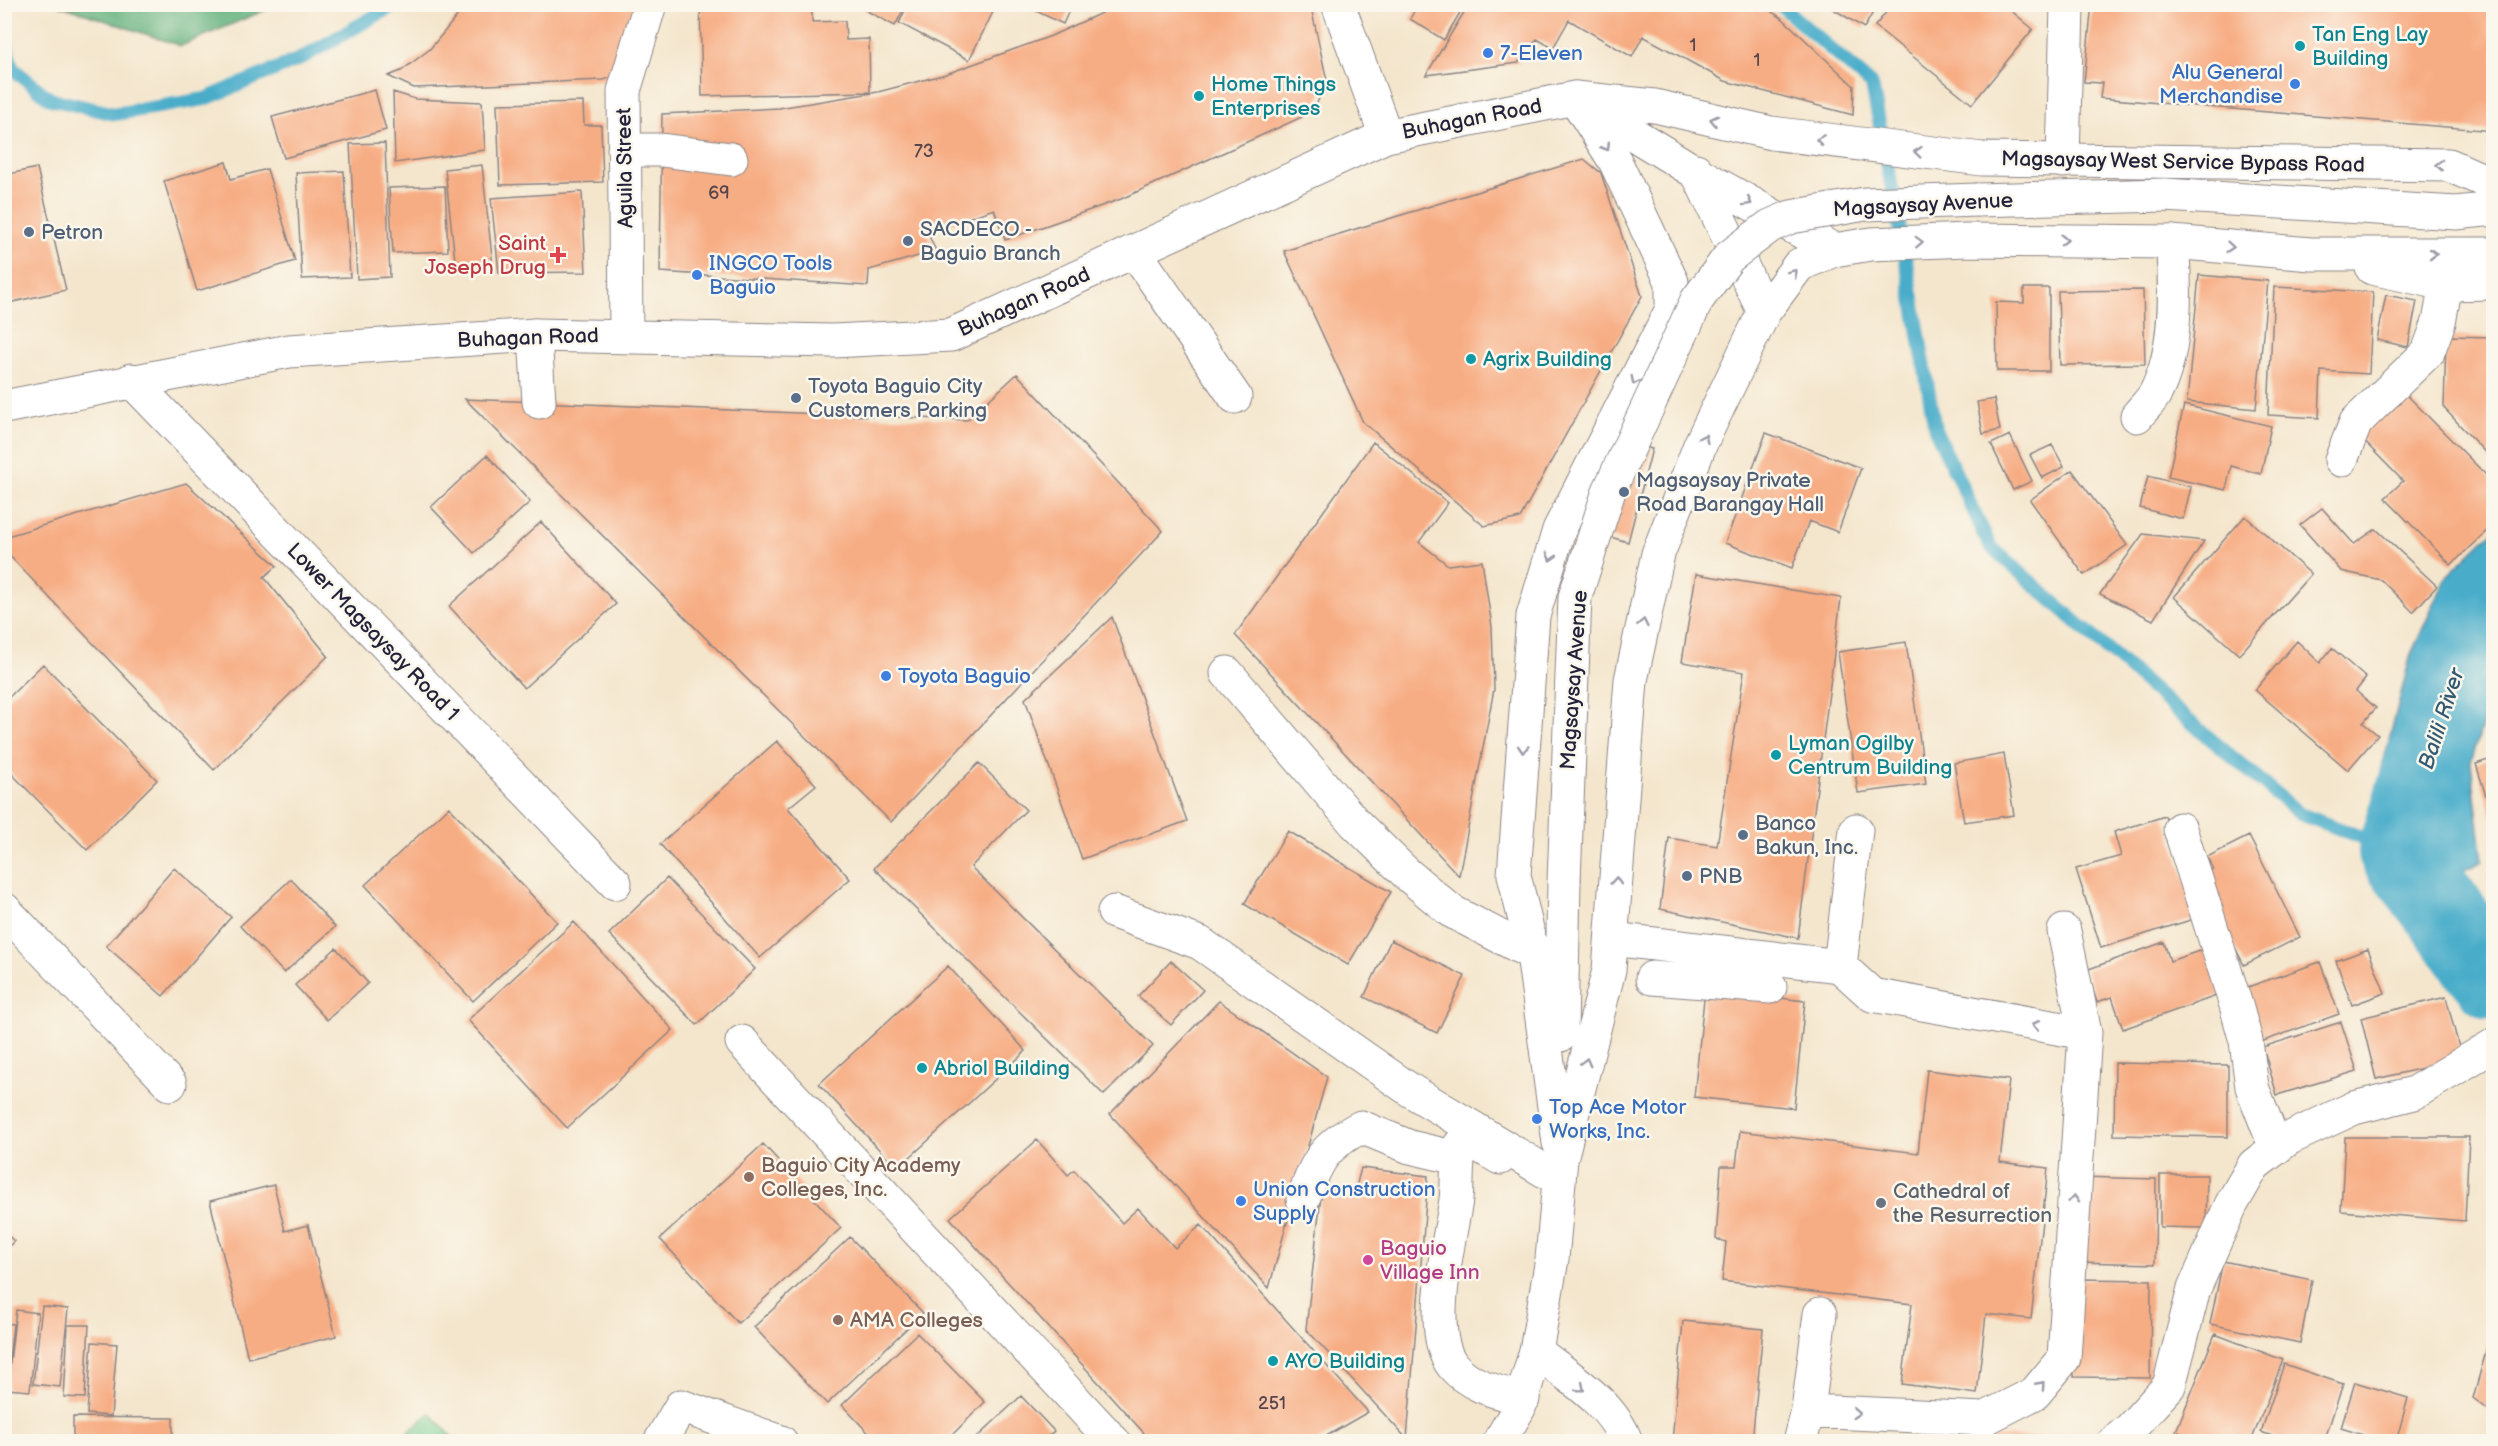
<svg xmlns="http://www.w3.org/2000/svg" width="2498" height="1446" viewBox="0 0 2498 1446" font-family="'Balsamiq Sans',sans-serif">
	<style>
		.green { fill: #76cc91; stroke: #4c7766; stroke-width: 1.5 }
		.forest { fill: #60b07b; stroke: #41695b; stroke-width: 1.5 }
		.water { fill: #4aadca; stroke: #366882; stroke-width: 1.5 }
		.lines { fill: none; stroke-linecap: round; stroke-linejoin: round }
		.stream { stroke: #4aadca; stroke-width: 14 }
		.river { stroke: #4aadca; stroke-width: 82 }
		.building { fill: #f7ad84 }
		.minor-casing { stroke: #8b8484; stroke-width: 35 }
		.major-casing { stroke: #8b8484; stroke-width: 35 }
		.highway-casing { stroke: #8b8484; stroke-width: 35 }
		.minor { stroke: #fff; stroke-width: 33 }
		.major { stroke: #fff; stroke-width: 33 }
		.highway { stroke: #fff; stroke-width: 33 }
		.highway-bridge-casing { stroke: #8b8484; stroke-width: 35; stroke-linecap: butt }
		.highway-bridge { stroke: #fff; stroke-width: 33 }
		.oneway { stroke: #9c9ca7 }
		.culture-dot { fill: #0f9aa8; stroke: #fbf7ec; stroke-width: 2 }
		.shop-dot { fill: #3f7fe0; stroke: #fbf7ec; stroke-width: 2 }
		.service-dot { fill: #5c6f8a; stroke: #fbf7ec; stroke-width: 2 }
		.health-dot { fill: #e0444e; stroke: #fbf7ec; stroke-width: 2 }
		.education-dot { fill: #8d6e63; stroke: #fbf7ec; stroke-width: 2 }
		.worship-dot { fill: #6b7280; stroke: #fbf7ec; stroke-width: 2 }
		.hotel-dot { fill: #d1479c; stroke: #fbf7ec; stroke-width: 2 }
		.labels { text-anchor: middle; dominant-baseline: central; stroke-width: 5; stroke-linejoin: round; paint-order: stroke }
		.number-label { font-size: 18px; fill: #57454d }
		.culture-label { font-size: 21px; fill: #0d838f; stroke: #fbf7ec; text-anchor: start }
		.shop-label { font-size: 21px; fill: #366cbe; stroke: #fbf7ec; text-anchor: start }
		.street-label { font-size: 21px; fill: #22223b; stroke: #fbf7ec }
		.service-label { font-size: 21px; fill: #4e5e75; stroke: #fbf7ec; text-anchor: start }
		.health-label { font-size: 21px; fill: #be3a42; stroke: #fbf7ec; text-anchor: end }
		.education-label { font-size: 21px; fill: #785e54; stroke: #fbf7ec; text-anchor: start }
		.worship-label { font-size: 21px; fill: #5b616d; stroke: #fbf7ec; text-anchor: start }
		.hotel-label { font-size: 21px; fill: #b23c85; stroke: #fbf7ec; text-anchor: start }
		.water-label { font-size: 22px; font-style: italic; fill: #325a74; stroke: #fbf7ec }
	</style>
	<rect width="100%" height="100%" fill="#fbf7ec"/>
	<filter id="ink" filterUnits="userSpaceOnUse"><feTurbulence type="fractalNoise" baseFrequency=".0167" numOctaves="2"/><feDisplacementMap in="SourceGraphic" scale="12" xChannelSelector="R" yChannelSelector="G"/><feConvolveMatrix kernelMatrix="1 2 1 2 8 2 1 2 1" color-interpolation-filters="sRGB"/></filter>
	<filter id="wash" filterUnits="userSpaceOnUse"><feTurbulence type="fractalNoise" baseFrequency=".008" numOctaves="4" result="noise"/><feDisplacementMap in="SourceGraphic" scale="24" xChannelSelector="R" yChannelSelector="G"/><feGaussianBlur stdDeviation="1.35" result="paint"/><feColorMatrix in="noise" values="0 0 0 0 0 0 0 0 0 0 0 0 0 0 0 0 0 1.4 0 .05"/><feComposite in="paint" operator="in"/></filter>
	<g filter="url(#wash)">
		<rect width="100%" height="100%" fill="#f4e6cd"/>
		<path class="green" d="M430,1413l26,28h-58z"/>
		<path class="forest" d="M59,5l218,-1v1l-96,41z"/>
		<path class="water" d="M2493,531v160l-22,71 12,99 -72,36 -39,-14 -2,-68 41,-161 36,-78z"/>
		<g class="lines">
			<path class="stream" d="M1779,4l93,81 39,202 24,142 55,117 185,163 125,105 88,33
				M4,36l8,32 38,31 65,15 90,-15 95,-40 96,-55"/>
			<path class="river" d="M2494,590l-17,24 -42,118 -36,119 95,127"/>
		</g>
		<g id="blocks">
			<path class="building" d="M467,4h159l11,3 -20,69 -14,4 -189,8 -26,-12 13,-5 29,-22z
				M700,4h112v18l33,-1 1,19 23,-1 1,53 -168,4z
				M854,4h52l-11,22z
				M908,4h89l-28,56 -70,-37z
				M1022,4h50l-9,20z
				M1121,4h185l5,3 16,74 -14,31 -192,87 -116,41 -11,-31 -67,23 9,19 -67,19 -1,16 -208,-14 2,-158 117,-6 99,-16 68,-18 105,-38z
				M1418,4h47l-21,36 -34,-21z
				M1469,4h290l23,14 72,68 -1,29 -128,-34 -82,-45 -11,21 -63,-37 -16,28 -16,-9 -19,24 -92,12z
				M1825,4h53l-14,24z
				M1893,4h110l30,25 -61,75 -97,-78z
				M2092,4h349l53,5v122l-394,-33 2,-15 -18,-1z
				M375,90l11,40 -102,28 -12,-41z
				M393,92l22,7 67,3 3,48 -90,13z
				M583,102l1,23h17l2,57 -103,3 -3,-81z
				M385,143l5,134 -33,2 -7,-135z
				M1584,159l17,14 41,123 -122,222 -36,8 -121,-104 -79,-171z
				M226,162l5,17 36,-10 28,92 -98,30 -33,-110z
				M482,165l11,101 -37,3 -11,-100z
				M37,168l29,122 -62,14v-129z
				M344,171l6,106 -48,2 -6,-106z
				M445,186l3,65 -55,2 -4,-65z
				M582,192l4,80 -87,1 -8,-75z
				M2199,275l69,6 -12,128 -69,-7z
				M2274,287l99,5 -4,82 -48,-3 -2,47 -51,-3z
				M2024,288h25v83h-52l-1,-69 28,1z
				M2143,290l2,74 -85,1 -2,-74z
				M2386,295l31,6 -9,46 -31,-7z
				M2446,336l48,1v125l-50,-54z
				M1017,374l146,157 -272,291 -426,-423 502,21z
				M2401,389l93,94v41l-43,41 -66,-67 18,-17 -47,-48z
				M1994,399l6,31 -17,4 -6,-32z
				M2184,405l87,21 -10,48 -30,-8 -5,24 -58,-13z
				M1766,433l95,35 -23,64 -29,-11 -17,47 -67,-25z
				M2010,435l22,46 -19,9 -22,-46z
				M1620,440l32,9 -24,93 -32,-9z
				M1373,442l75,61 -29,39 29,23 34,-4 10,66 2,62 -35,187 -224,-241z
				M2052,445l12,22 -22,11 -12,-23z
				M487,455l43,47 -56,51 -43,-46z
				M2072,470l55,75 -43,30 -54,-75z
				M2148,476l43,11 -8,32 -43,-11z
				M186,483l91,83 -13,11 64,79 -114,114 -210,-220v-13z
				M2322,508l32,36 22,-15 61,57 -24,26 -32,-32 -40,-9 -41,-46z
				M2245,516l66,58 -72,81 -65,-58z
				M541,522l75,82 -92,84 -75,-82z
				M2143,534l61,7 -51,79 -53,-26z
				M1696,574l145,24 -43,340 -138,-29 9,-71 48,8 27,-174 -62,-10z
				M1112,617l75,204 -105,38 -57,-160z
				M2297,641l23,22 12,-15 34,30 -10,13 20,17 -13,15 15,12 -30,35 -93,-80z
				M1906,642l20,142 -68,9 -20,-141z
				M43,664l114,116 -70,70 -83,-84v-64z
				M777,741l39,44 -28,23 62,71 -90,79 -100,-114z
				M2004,754l10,61 -50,7 -10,-59z
				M2494,758v61h-1l-17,-55z
				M979,763l47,47 -55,57 182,179 -49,49 -230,-227z
				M449,807l108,115 -84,79 -108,-116z
				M2165,816l32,102 -96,30 -25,-79 45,-13 -7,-24z
				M1288,831l103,61 -43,73 -104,-61z
				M2249,836l51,101 -56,28 -45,-89 14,-7 -6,-12z
				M174,868l57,49 -68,79 -57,-50z
				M667,878l88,91 -58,56 -88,-91z
				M291,879l44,48 -51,46 -44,-47z
				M574,922l99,108 -106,98 -99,-108z
				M1391,940l74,36 -28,57 -73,-36z
				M2164,942l6,19 35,-12 17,45 -99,35 -11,-32 -15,5 -11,-32z
				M336,948l32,35 -41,37 -32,-35z
				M2368,949l17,44 -33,12 -16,-44z
				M1171,961l32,29 -32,35 -33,-29z
				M2320,962l19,52 -81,29 -19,-53z
				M948,966l78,85 -129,118 -78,-85z
				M1705,989l100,12 -11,107 -100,-11z
				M2446,997l16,62 -86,20 -15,-61z
				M1219,1001l108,76 -58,211 -159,-174z
				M2341,1022l16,49 -80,24 -14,-48z
				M2115,1063l113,2v72l-114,-2z
				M1927,1070l82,10 -9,82 48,6 -17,151 -45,-5 -9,80 -75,-10 10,-80 -190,-23 4,-39 -10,-3 5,-73h15l4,-35 178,22z
				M2345,1137h124l-4,84 -124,-10z
				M1037,1140l31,35 6,-5 48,53 16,-15 37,40 26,-23 167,187 -52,30h-164l-202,-224z
				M763,1144l78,84 -103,95 -78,-84z
				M1361,1168l67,8 -21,263 -101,-110 16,-142 33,4z
				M2160,1175h47l-1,53 -46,-1z
				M2078,1177l78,2 -1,85 -78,-2z
				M274,1185l11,46 23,-6 28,111 -88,22 -38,-157z
				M4,1232l10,9 -10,11z
				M850,1237l73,76 -96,91 -73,-77z
				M2223,1261l89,19 -12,63 -90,-19z
				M2075,1279l76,1 -1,98 -76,-1z
				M42,1306l26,3 -8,78 -27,-3z
				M16,1310l22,3 -8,78 -23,-2z
				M1683,1321l80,8 -11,113h-80z
				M4,1323l9,1 -7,63h-2z
				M2494,1323v91l-21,-16z
				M68,1325h21l-4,73 -21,-1z
				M917,1333l68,69 -40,40h-68l-35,-37z
				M2215,1334l68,26 -32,82h-48l-27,-11z
				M92,1342l25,2 -6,72 -24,-2z
				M2284,1364l59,20 -19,58h-35l-28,-10z
				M2355,1382l53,16 -12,44h-11l-44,-14z
				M1021,1396l33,35 -11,11h-71z
				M73,1417l100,1v24h-100z
				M2044,1437l-1,5h-216v-4z"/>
		</g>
	</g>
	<g filter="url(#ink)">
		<use href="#blocks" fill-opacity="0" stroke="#8b8484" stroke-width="1.5"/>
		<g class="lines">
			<g class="minor-casing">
				<path id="minor" d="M1338,4l48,132
					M624,150h37l70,9
					M2063,161l4,-157
					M1135,252l100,145
					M626,334l-2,-243 26,-87
					M535,335l4,67
					M131,380l484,503
					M2137,416c6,-8 16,-16 20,-26 20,-41 19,-104 15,-148
					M2341,460l15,-38 72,-70 11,-30 7,-38
					M1227,673l128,150 52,51 44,37 82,43
					M2180,829l56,176 10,36 6,46 24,61
					M4,909l166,175
					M1114,912l86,31 210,147 148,89
					M2064,931l21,102
					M1612,939l228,27 32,29 213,38 -21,325 -29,35 -51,26 -176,-8 -8,31
					M1840,966l16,-136
					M1652,978l118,9
					M742,1042l372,400
					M1500,1158l-24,-14 -16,1c-4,19 -2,36 -4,55 -6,41 -31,132 -3,166 18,21 45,26 70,33
					M1303,1199c14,-39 21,-53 58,-72l49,20 47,11
					M1536,1351c31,25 77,52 90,91
					M1808,1411l12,-97
					M660,1442l21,-36 100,36
					M2114,1442l16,-13 39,-43 25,-97 37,-84 23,-40 34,-26 66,-31 60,-15 80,-48"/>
			</g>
			<g class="major-casing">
				<path id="major" d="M4,407l285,-56 246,-16 298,6 118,-6 435,-199 189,-38"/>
			</g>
			<g class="highway-casing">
				<path id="highway" d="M1575,98l80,8 116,27 211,26 467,6 45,20
					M1581,102l116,71 137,77
					M1696,170l68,142
					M1977,200l188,-5 291,18 38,-4
					M2372,268l74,16 48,-1
					M1561,1035l3,-154
					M1559,1143l-26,-189 -19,-79 19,-259 26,-86 113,-221v-27l-57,-121 -40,-63
					M1499,1442l20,-34 17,-57 16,-92 9,-100 48,-189 22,-290 27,-126 42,-109 64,-133 35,-47 35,-15 37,-6 96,-4 205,2 139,12h183"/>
			</g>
			<use href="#minor" class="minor"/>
			<use href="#major" class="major"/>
			<use href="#highway" class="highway"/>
			<g class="highway-bridge-casing">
				<path id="highway-bridge" d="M1564,881l11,-284 34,-106 88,-191 32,-43 41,-31 21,-9 74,-13 112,-4"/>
			</g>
			<use href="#highway-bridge" class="highway-bridge"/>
		</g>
		<defs><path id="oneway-chevron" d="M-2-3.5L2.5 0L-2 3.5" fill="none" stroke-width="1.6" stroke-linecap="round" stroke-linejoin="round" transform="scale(1.5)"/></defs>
		<g class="oneway">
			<use href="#oneway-chevron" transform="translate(1714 120) rotate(-167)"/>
			<use href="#oneway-chevron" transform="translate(1820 140) rotate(-172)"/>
			<use href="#oneway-chevron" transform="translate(1606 147) rotate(58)"/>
			<use href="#oneway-chevron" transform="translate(1918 152) rotate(-174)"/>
			<use href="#oneway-chevron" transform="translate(2439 165) rotate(-178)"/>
			<use href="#oneway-chevron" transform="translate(1748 202) rotate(29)"/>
			<use href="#oneway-chevron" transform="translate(2064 240) rotate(1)"/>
			<use href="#oneway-chevron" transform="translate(1919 242) rotate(-2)"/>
			<use href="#oneway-chevron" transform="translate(2230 247) rotate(5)"/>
			<use href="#oneway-chevron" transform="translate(2433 254)"/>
			<use href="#oneway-chevron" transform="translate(1793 273) rotate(-52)"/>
			<use href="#oneway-chevron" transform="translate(1635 381) rotate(117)"/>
			<use href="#oneway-chevron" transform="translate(1704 438) rotate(-65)"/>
			<use href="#oneway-chevron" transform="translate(1551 557) rotate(107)"/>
			<use href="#oneway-chevron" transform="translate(1643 623) rotate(-78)"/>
			<use href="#oneway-chevron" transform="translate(1523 749) rotate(94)"/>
			<use href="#oneway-chevron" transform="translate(1616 881) rotate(-86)"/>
			<use href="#oneway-chevron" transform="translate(2036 1025) rotate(-170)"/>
			<use href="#oneway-chevron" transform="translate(1586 1062) rotate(-76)"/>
			<use href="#oneway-chevron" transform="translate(2074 1199) rotate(-87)"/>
			<use href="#oneway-chevron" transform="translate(2041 1385) rotate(-48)"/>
			<use href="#oneway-chevron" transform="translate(1581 1388) rotate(39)"/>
			<use href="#oneway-chevron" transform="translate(1856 1413) rotate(3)"/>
		</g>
	</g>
	<g class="culture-dot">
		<circle cx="2300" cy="46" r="6"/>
		<circle cx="1199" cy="96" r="6"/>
		<circle cx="1471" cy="359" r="6"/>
		<circle cx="1776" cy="755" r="6"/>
		<circle cx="922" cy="1068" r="6"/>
		<circle cx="1273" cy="1361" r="6"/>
	</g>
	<g class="shop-dot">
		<circle cx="1488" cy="53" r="6"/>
		<circle cx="2295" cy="84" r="6"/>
		<circle cx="697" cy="275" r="6"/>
		<circle cx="886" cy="676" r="6"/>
		<circle cx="1537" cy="1119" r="6"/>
		<circle cx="1241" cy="1201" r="6"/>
	</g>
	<g class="service-dot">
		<circle cx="29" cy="232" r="6"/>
		<circle cx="908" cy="241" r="6"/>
		<circle cx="796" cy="398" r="6"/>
		<circle cx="1624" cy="492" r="6"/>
		<circle cx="1743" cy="835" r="6"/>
		<circle cx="1687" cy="876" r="6"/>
	</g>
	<path class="health-dot" d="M555 246h6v6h6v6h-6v6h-6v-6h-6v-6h6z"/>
	<g class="education-dot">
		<circle cx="749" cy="1177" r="6"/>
		<circle cx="838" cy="1320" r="6"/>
	</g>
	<circle class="worship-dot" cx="1881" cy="1203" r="6"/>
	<circle class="hotel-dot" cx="1368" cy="1260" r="6"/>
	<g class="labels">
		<g class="number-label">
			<text x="1693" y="45">1</text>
			<text x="1757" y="60">1</text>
			<text x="924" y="151">73</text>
			<text x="719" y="193">69</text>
			<text x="1272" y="1403">251</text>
		</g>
		<g class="culture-label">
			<text x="2312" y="34">Tan Eng Lay<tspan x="2312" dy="24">Building</tspan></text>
			<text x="1211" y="84">Home Things<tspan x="1211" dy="24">Enterprises</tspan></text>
			<text x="1483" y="359">Agrix Building</text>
			<text x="1788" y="743">Lyman Ogilby<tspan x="1788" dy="24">Centrum Building</tspan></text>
			<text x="934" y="1068">Abriol Building</text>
			<text x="1285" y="1361">AYO Building</text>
		</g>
		<g class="shop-label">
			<text x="1500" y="53">7-Eleven</text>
			<text x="2283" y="72" text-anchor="end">Alu General<tspan x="2283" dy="24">Merchandise</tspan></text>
			<text x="709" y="263">INGCO Tools<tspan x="709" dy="24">Baguio</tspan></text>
			<text x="898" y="676">Toyota Baguio</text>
			<text x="1549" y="1107">Top Ace Motor<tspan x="1549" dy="24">Works, Inc.</tspan></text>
			<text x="1253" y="1189">Union Construction<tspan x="1253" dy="24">Supply</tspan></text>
		</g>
		<g class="street-label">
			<text transform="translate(1472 119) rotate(-11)">Buhagan Road</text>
			<text transform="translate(2183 162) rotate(1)">Magsaysay West Service Bypass Road</text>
			<text transform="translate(625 168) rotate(-91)">Aguila Street</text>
			<text transform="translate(1923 205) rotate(-3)">Magsaysay Avenue</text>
			<text transform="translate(1024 302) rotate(-24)">Buhagan Road</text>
			<text transform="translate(528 338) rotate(-2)">Buhagan Road</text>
			<text transform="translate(373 632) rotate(46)">Lower Magsaysay Road 1</text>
			<text transform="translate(1574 680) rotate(-86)">Magsaysay Avenue</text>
		</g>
		<g class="service-label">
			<text x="920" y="229">SACDECO -<tspan x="920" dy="24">Baguio Branch</tspan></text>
			<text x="41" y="232">Petron</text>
			<text x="808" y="386">Toyota Baguio City<tspan x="808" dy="24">Customers Parking</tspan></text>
			<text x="1636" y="480">Magsaysay Private<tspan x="1636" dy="24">Road Barangay Hall</tspan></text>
			<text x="1755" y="823">Banco<tspan x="1755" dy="24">Bakun, Inc.</tspan></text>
			<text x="1699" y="876">PNB</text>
		</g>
		<g class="health-label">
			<text x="546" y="243">Saint<tspan x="546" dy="24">Joseph Drug</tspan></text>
		</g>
		<g class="education-label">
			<text x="761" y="1165">Baguio City Academy<tspan x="761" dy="24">Colleges, Inc.</tspan></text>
			<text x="850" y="1320">AMA Colleges</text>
		</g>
		<g class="worship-label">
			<text x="1893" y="1191">Cathedral of<tspan x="1893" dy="24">the Resurrection</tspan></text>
		</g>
		<g class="hotel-label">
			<text x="1380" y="1248">Baguio<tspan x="1380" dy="24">Village Inn</tspan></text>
		</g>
		<g class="water-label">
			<text transform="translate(2442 719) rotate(-72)">Balili River</text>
		</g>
	</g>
	<rect width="2498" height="1446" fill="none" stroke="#fbf7ec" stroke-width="24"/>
</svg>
